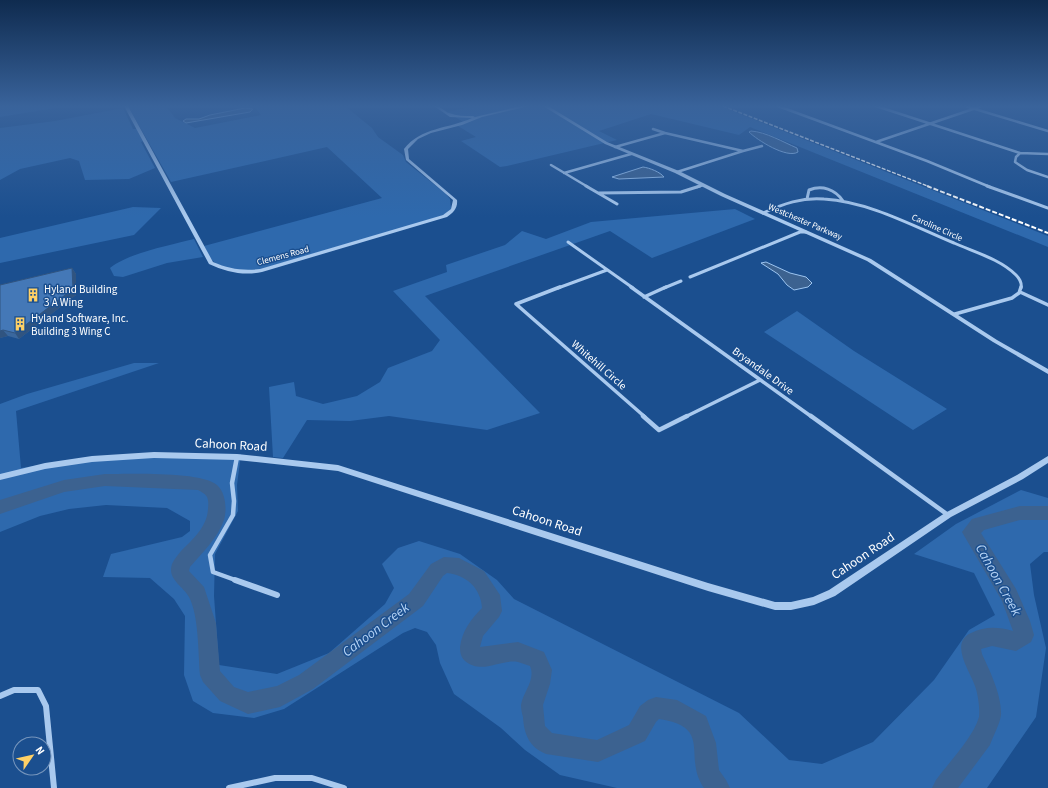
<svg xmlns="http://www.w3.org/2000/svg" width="1048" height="788" viewBox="0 0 1048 788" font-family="'Source Sans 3',sans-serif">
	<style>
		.green { fill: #2e69ad }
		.water { fill: #3c6290; stroke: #9cc4f0 }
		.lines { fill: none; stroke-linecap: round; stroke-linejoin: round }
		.river { fill: #3c6290; fill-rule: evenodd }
		.minor-far4 { stroke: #a9c9ee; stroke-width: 2.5 }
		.minor-far3 { stroke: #a9c9ee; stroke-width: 3 }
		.minor-far2 { stroke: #a9c9ee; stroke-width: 3.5 }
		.minor-far1 { stroke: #a9c9ee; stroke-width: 4.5 }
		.minor { stroke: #a9c9ee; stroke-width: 6 }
		.tertiary { fill: #a9c9ee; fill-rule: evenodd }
		.rail-far1 { stroke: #fff; stroke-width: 1.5; stroke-dasharray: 4 1.5; stroke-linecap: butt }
		.rail { stroke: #fff; stroke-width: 2; stroke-dasharray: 5 2; stroke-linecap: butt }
		.wall { fill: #3a679d }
		.shaded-wall { fill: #305480 }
		.building { fill: #4478b7; stroke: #305480 }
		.labels { text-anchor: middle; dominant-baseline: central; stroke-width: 3; stroke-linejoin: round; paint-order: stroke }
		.far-street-label { font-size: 9px; fill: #fff; stroke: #1b4f8f }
		.poi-label { font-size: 11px; fill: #fff; stroke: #1b4f8f; text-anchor: start }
		.street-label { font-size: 11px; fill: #fff; stroke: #1b4f8f }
		.near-street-label { font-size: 13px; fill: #fff; stroke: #1b4f8f }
		.near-water-label { font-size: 14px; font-style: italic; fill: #b5d3f5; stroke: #1b4f8f }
	</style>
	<rect width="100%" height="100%" fill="#1b4f8f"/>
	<path class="green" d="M0,106h54l1,2 -55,9z
		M128,106h34l7,4 6,8 20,10 66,-13 -7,-9h91l27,22 6,9 25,18 3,7 39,31 5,6 1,10 -6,5 -9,4 -175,51c-16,2 -34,3 -47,-7 -4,-3 -7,-11 -10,-16l178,-48 -55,-51 -156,35z
		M475,106h245l328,130v11l-298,-120 -11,8 -88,-21 -52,17 18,9 -110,26 -7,1 -39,-26 15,-4 -18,-11 7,-3 -18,-11z
		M123,108l10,21h4l7,12 -3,1 14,26 -26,11 -44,1 -6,-19 -9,-3 -50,11 -20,11v-52l55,-7z
		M133,207l28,1 -27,27 -134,28v-25z
		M735,209l20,10 -103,39 -42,-27 -185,65 115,117 -53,17 -98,-14 -39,5 -43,-1 -24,38 -10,-1 -4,-70 25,-5 2,14 27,8 34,-8 23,-14 8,-14 44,-17 8,-11 -47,-49 54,-19 -1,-7 59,-20 17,-14 24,8 45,-17z
		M194,239l9,18 -36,6 -44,14 -9,-1 -4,-8c18,-15 61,-23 84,-29z
		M797,311l57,40 93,58 -34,21 -149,-98z
		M134,363h25l-143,48 5,57 37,-6 99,-9 84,1 -4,31 1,26 -23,43 -1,42 5,69 58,9 52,-21 56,-49 9,-16 -12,-24 16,-16 21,-7 41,13 37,26 17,19 225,114 50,47 33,4 51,-22 61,-62 35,-50 26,-15 -21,-42 -60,-19 42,-30 65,-34 27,8v54h-4l-14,12 4,31 12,53 -10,69 -49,71h-370l-57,-13 -35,-25 -24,-22 -47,-34 -14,-31 -4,-18 -9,-13 -12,-4 -12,5 -119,76 -30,9 -41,-5 -20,-12 -9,-26 1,-59 -11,-17 -24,-21 -47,-1 8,-23 71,-17 8,-6v-10l-23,-13 -61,-3 -37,4 -29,7 -40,16v-128l27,-10z"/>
	<path class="water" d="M245,108l8,1 -3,3 -64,11 -3,-2 3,-2h13l11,-4z
		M751,131c15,1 32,11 46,17l1,4c-11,7 -41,-12 -49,-20z
		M643,167c7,1 17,5 21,10l-45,2 -7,-2z
		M766,262l24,11 16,4 6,6 -4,4 -14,3 -7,-5 -9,-11 -17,-11z"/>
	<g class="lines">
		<path class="river" d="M105,474c23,0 96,-3 112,11 9,8 10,25 7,35 -6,18 -22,33 -34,47l-1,4 15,16 12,36 4,48 14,16 14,5 29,-6 22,-11 110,-81 22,-30 13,-7 15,1 25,13 16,24 2,16 -3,6 -16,19 -3,11 38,-5 26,10 8,18 -2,14 -7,21 2,21 7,7 45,7 32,-15 11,-19 8,-6 8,-3 21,3 29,16 10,27 3,27 7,10 4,8h-26c-22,-31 10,-61 -45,-69l-3,3 -11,19 -47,21 -52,-8c-17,-7 -22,-20 -23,-37 -1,-3 -2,-8 -2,-12 2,-13 15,-25 9,-39 -4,-1 -8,-3 -12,-4 -18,-3 -36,13 -53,-1 -4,-4 -5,-8 -5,-14 2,-16 11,-28 22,-39 -1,-20 -16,-33 -35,-35l-4,3 -20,30 -110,83 -33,18 -32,7 -28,-13 -17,-19 -3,-7c-2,-22 -1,-59 -11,-78 -7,-12 -22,-18 -17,-33 2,-5 6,-9 9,-13 12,-12 26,-24 27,-42 1,-11 0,-14 -10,-19l-93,-4 -41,6 -64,22v-14l64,-20z
			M1020,506h28v14h-28l-36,10 -3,3 35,56 14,32 4,14 -3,7 -15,9 -24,-5 -11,3 1,5c8,17 20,42 19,61 -1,9 -8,21 -11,30l-32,43h-26l4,-8c13,-18 37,-42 43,-63 1,-8 -1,-23 -4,-31 -5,-15 -26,-43 -4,-53 15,-7 27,-6 42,-2l-11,-30 -40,-69 10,-13z"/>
		<path class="minor-far4" d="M778,106l149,55 63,26
			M876,106l144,47 28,1
			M965,106l83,25
			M653,129l12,4
			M876,142l106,-36
			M615,147l50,-14 78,18 19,-5
			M1020,153l-4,4 -1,5 12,8 21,7
			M551,165l37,22
			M677,172l66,-21
			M564,173l67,-19
			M697,187l6,-2"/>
		<path class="minor-far3" d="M586,186l31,18
			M987,186l61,22
			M598,193l83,-1 19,-6
			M807,199l2,-9c13,-5 26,-1 34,11
			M763,213c20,-9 39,-16 61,-14 46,3 89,27 130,44 20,9 46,16 62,32 4,4 6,8 5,13
			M568,242l65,46
			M690,277l110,-45h6
			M558,288l49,-18
			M664,288l17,-7"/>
		<path class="minor-far2" d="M560,287l-44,17 129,113
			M631,287l181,130
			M1020,292l28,13
			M644,297l22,-10
			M955,314l57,-16 7,-5 2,-6
			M685,417l75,-37"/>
		<path class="minor-far1" d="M643,416l16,14 28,-14
			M811,416l137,99
			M237,457l-5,26 2,18 -1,14 -23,40 3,17 25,9"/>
		<path class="minor" d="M235,580l42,15
			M0,696l14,-6h24l8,16 8,82
			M229,788l46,-10h37l32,10"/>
		<path class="tertiary" d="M124,106h4l85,156c16,7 30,9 47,7l183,-54 8,-6 2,-9 -47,-40 -2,-11c17,-22 44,-20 68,-31l-22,-1 -16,-11c7,0 10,5 15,7 8,3 16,3 24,3l2,1 46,-11h8l-47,11 -20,8 -31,8 -13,6 -10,10 1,10 48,41c1,8 -4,13 -10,17l-185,55c-18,4 -36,0 -53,-8z
			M543,106h5l59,36 72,29 46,23 146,65 126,81 51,29v5l-55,-32 -126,-81 -146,-65 -46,-23 -70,-29z
			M154,452l83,2 101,11 370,118 67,19h16l22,-5 16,-7 116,-77 72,-38 31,-19v7l-25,16 -72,38 -116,79 -21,9 -23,5h-16l-67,-19 -370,-120 -101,-11 -83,-2 -62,4 -47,7 -45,11v-6l45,-11 47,-7z"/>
		<path class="rail-far1" d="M723,106l207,81"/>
		<path class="rail" d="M927,186l121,47"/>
	</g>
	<path class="wall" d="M72,268l4,6v21l-57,44 -11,-3 -8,2v-53z"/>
	<path class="shaded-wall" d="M72,268l4,6v21l-57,44 -4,-6z
		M3,330l5,6 -8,2v-7z"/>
	<path class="building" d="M72,268l1,21 -58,44 -12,-3 -3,1v-46z"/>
	<linearGradient id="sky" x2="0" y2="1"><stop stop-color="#0f2b4f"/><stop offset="0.49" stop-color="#39639b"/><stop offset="1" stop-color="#39639b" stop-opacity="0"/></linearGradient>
	<rect width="1048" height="217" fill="url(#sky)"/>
	<defs>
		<g id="building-bare" transform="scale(1.08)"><path d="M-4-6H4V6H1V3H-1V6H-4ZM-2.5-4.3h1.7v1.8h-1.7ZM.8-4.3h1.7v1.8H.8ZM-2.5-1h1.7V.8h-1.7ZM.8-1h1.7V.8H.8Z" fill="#ffd166" stroke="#1b4f8f" stroke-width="2.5" paint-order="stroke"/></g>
	</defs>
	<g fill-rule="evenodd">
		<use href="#building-bare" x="33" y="295"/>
		<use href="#building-bare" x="20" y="324"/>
	</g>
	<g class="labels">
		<g class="far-street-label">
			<text transform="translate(805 222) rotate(23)">Westchester Parkway</text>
			<text transform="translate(937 228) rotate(24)">Caroline Circle</text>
			<text transform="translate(283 256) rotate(-15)">Clemens Road</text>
		</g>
		<g class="poi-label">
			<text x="44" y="289">Hyland Building<tspan x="44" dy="13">3 A Wing</tspan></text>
			<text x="31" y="318">Hyland Software, Inc.<tspan x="31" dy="13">Building 3 Wing C</tspan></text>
		</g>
		<g class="street-label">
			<text transform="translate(599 365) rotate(41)">Whitehill Circle</text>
			<text transform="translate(763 371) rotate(36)">Bryandale Drive</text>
		</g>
		<g class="near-street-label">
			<text transform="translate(231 445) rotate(3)">Cahoon Road</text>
			<text transform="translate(547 521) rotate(18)">Cahoon Road</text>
			<text transform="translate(863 556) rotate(-34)">Cahoon Road</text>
		</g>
		<g class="near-water-label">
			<text transform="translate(998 580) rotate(61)">Cahoon Creek</text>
			<text transform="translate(376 630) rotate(-37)">Cahoon Creek</text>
		</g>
	</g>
	<g transform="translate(32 756) rotate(56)"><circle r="19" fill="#1b4f8f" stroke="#7695bc"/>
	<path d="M0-3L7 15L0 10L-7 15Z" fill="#ffd166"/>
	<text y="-6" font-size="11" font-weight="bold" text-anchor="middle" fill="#ffffff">N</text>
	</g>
</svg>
